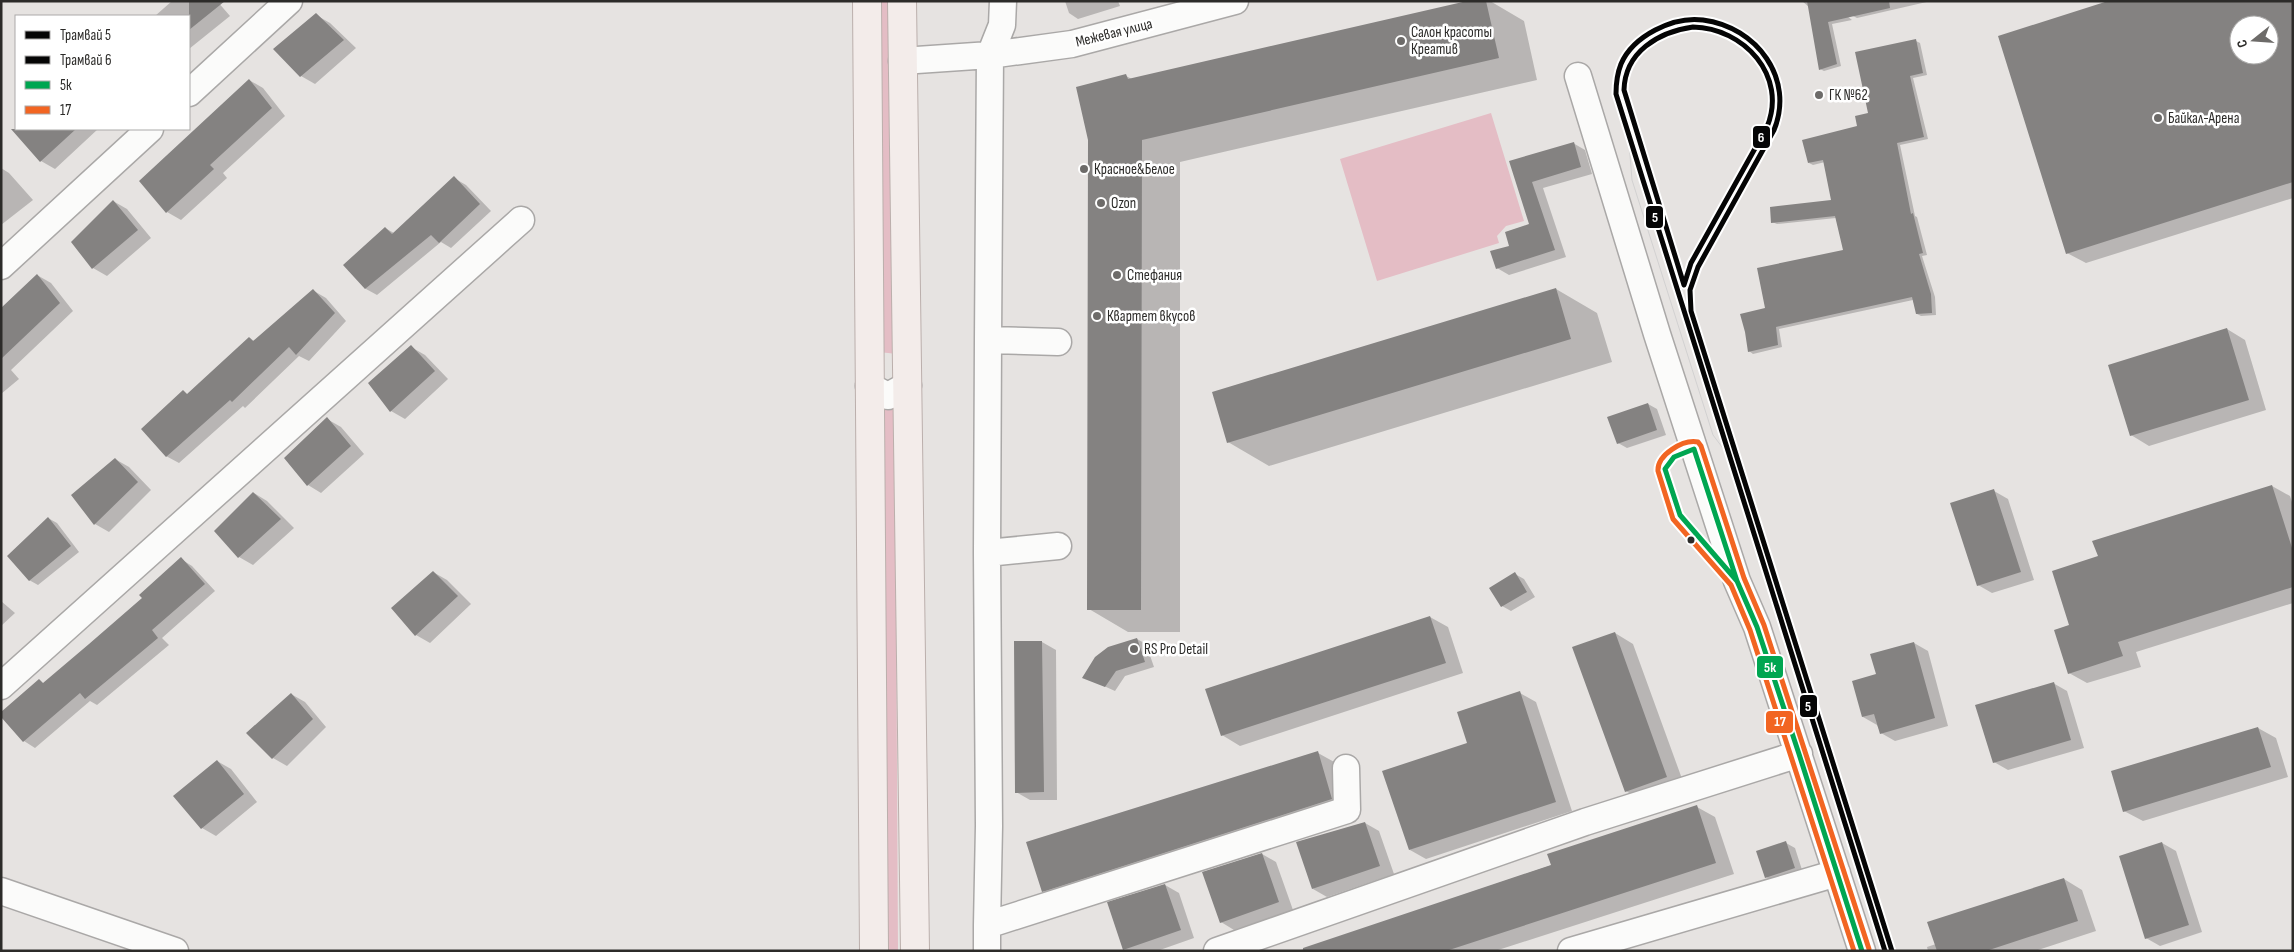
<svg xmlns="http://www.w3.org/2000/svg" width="2294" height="952" viewBox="0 0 2294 952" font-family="'Sofia Sans Condensed',sans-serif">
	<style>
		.green { fill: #e4bdc5 }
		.shadow { fill: #0003; fill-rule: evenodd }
		.building { fill: #848281; fill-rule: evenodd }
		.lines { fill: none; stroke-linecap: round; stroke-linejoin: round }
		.minor-casing { stroke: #aaa8a7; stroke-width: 29 }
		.major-casing { stroke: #bbafac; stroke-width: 30 }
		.minor { stroke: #fbfbfa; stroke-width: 26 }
		.major { stroke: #f3ecea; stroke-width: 28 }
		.tram { stroke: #d2d1d1; stroke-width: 1 }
		.bus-1-casing { stroke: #fff; stroke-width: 9 }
		.bus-2-casing { stroke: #fff; stroke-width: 9 }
		.bus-1 { stroke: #00a651; stroke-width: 5 }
		.bus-2 { stroke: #f26522; stroke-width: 5 }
		.tram-1-casing { stroke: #fff; stroke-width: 9 }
		.tram-2-casing { stroke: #fff; stroke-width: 9 }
		.tram-1 { stroke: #050505; stroke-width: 5 }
		.tram-2 { stroke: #050505; stroke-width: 5 }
		.poi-dot { fill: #6d6b69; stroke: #fff; stroke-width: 2 }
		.bus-dot { fill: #2c2b29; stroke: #fff; stroke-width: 2 }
		.labels { text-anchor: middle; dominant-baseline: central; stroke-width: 5; stroke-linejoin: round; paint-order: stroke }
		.poi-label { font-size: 15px; fill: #2c2b29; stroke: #fff; text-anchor: start }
		.street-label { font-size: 15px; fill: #2c2b29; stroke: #fff }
		.line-badge { stroke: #fff; stroke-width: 2 }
		.badge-label { font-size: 14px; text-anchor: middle; font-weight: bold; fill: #fff }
	</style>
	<rect width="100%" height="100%" fill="#e6e3e1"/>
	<path class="green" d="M881,1h14l2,353 -18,-2z
		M1491,113l33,108 -18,5 -9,10 2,7 -122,38 -37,-122z
		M883,405l12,5 3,541h-11z"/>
	<path class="shadow" d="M172,1h45l13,15 -41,33v-33h-34z
		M1065,1h53l2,5 -42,13 -9,-6z
		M1473,1h17l34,20 13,59 -357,82v470h-52l-39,-23 37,-533 6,3z
		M1802,1h26l24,19 -20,4 9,42 -17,5 -4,-2 -11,-62z
		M1850,1h81l-74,17 -4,-2z
		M2112,1h181v197l-207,65 -19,-10zM2239,25h30v30h-30z
		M316,15l14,8 26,25 -41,36 -14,-8 -26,-27z
		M1916,41l4,2 7,32 -14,3 15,61 -28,6 15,71 2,1 10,38 -5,1 13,41 1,18 -15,1 -4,-2 -4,-14 -134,29 3,18 -29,7 -4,-3 18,-42 77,-58 -8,-33 -59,6 -5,-2 61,-21 -8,-39 -12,3 -4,-2 50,-36z
		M249,80l14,8 22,28 -62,57 4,5 -46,42 -14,-8z
		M25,129h73l-43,40 -14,-8 -23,-26z
		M1573,143l12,7 7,24 -49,14 23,69 -57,18 -12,-7 14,-22 19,-21 -19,-63z
		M1,168l8,5 24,27 -32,25z
		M454,178l12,7 25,26 -40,37 -10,-6 -64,53 -11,-6 -21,-24 40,-37 9,5z
		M113,201l14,8 24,29 -44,38 -14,-8 -21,-26z
		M37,275l14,8 22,28 -62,59 8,9 -18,15v-84z
		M1556,289l41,24 15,49 -343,104 -41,-24z
		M314,291l12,7 20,23 -37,40 -10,-5 -54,52 -2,-2 -64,57 -13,-7 17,-64 5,3 62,-57 5,4z
		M2227,329l18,11 21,70 -117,36 -18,-11z
		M411,347l14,8 23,24 -43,40 -14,-8 -22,-28z
		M1648,404l9,5 9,26 -39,13 -9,-5z
		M327,419l14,8 23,27 -43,39 -13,-8z
		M115,459l14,8 22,23 -42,42 -14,-8z
		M2272,486l18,10 3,9v98l-157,49 5,15 -54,16 -18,-10 2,-47 28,-69z
		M1994,491l14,8 26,81 -42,13 -14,-8z
		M254,493l13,8 27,27 -41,37 -14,-8z
		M48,518l9,5 22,29 -41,33 -9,-5z
		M181,559l11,7 23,25 -53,47 7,7 -72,60 -7,-4 -55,47 -11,-7 20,-57 99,-86z
		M433,572l14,8 24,24 -41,39 -14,-8 -23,-27z
		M1515,574l9,5 11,18 -24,14 -9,-5z
		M1,601l14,12 -14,13z
		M1430,617l18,10 15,46 -223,73 -18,-11z
		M1615,633l18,11 52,143 -41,15 -18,-11z
		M1137,639l9,5 8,23 -29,9 -10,15 -31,-14z
		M1042,642l14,8 1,150h-27l-14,-8z
		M1914,643l14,8 20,75 -53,15 -14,-8 -4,-8 -14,-8 14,-42z
		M2053,683l14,8 17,57 -76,22 -14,-8z
		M1520,693l16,9 36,109 -146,48 -16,-9 59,-106z
		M291,694l14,8 21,25 -39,39 -14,-8z
		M2258,728l18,10 12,39 -145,44 -19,-10z
		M1318,753l18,10 12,46 -288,92 -17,-10z
		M217,761l14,8 26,33 -41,34 -14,-8z
		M1697,807l18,10 19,57 -239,77h-197l254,-86z
		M1365,823l14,8 15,43 -67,23 -14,-8z
		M1786,843l9,5 8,25 -28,9 -9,-5z
		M2162,843l14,8 26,81 -42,14 -14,-8z
		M1262,854l14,8 17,48 -59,20 -13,-8z
		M2064,879l18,11 14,41 -61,20h-107l-1,-4 9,-3z
		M1165,885l14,8 15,45 -37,13h-29l-4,-2z"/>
	<path class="building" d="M189,1h36l-36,29z
		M1467,1h19l13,57 -357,82 -1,470h-54l1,-470 -12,-53 50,-13 2,5z
		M1807,1h82l1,7 -62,14 9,42 -18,6z
		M2108,1h185v181l-227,72 -68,-218zM2239,25h30v30h-30z
		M316,13l28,27 -44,37 -27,-28z
		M1916,39l7,34 -13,3 14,61 -27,6 14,71 2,-1 10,40 -4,1 12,40 1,19 -16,1 -4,-17 -136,30 2,18 -30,7 -3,-20 -5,-18 25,-6 -8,-40 86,-18 -8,-34 -64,7 -1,-16 61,-7 -8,-40 -15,3 -6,-23 55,-14 -2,-10 13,-3 -13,-61z
		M249,79l23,29 -62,57 4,4 -48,44 -27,-32z
		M11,129h65l-36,33z
		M1574,142l7,25 -49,15 23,68 -59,19 -6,-18 19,-5 -4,-14 24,-8 -20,-63z
		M454,176l26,28 -41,39 -8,-8 -66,54 -22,-24 42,-38 7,7z
		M113,200l25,30 -46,39 -21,-27z
		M37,274l23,29 -59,56v-51z
		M1556,288l15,51 -344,104 -15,-51z
		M313,289l22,24 -39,42 -7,-8 -57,55 -2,-2 -64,57 -25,-28 42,-39 4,4 62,-57 4,4z
		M2227,328l22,72 -119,36 -22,-71z
		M411,345l24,26 -45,41 -22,-29z
		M1648,403l9,27 -40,14 -10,-27z
		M327,417l24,29 -44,40 -23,-28z
		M115,458l23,24 -44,43 -23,-30z
		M2272,485l21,66v36l-175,55 5,14 -55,18 -14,-44 15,-5 -17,-54 46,-15 -6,-15z
		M1994,489l27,83 -44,14 -27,-83z
		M253,492l28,27 -43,39 -24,-27z
		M48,517l23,29 -42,35 -22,-25z
		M181,557l24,27 -53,46 6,8 -73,61 -5,-6 -57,49 -22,-25v-5l38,-33 4,4 46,-39 53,-46 -3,-3z
		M433,571l25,25 -43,40 -24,-28z
		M1515,572l12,20 -26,15 -12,-19z
		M1430,616l16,47 -225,73 -16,-47z
		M1615,632l52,145 -42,15 -53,-145z
		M1137,638l8,24 -29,9 -11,16 -23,-9 13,-21 13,-10z
		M1014,641h28l2,151 -29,1z
		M1914,642l21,76 -55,16 -6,-20 -12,3 -10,-36 24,-7 -6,-20z
		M2054,682l17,58 -78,23 -18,-58z
		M1520,691l36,111 -147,48 -27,-79 85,-28 -10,-31z
		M291,693l22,26 -41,40 -26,-26z
		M2258,727l13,40 -148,45 -12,-41z
		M1318,751l14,48 -290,93 -16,-50z
		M217,760l27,34 -43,35 -28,-33z
		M1697,805l19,58 -270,88h-143v-3l248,-83 -4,-11z
		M1365,822l15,44 -68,23 -16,-47z
		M1786,841l9,27 -30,10 -9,-27z
		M2162,842l27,83 -44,14 -26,-83z
		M1262,853l17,49 -59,21 -18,-51z
		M2064,878l14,43 -92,30h-49l-10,-29z
		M1165,884l16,46 -58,20 -16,-48z"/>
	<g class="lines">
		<g class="minor-casing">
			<path id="minor" d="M1003,1l-1,24 -12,30 -2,285 70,2
				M902,61l88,-6 82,-11 163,-43
				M1578,76l79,258 80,247 20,46 105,324
				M189,93l100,-92
				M1,266l149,-137
				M988,340l-1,213 71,-7
				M869,386l19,10 20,-11
				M987,553l2,273 -2,99
				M1,686l520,-466
				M1,891l174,60
				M987,951v-26l360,-115 -1,-42
				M1217,951l368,-129 214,-68
				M1571,951l266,-78"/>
		</g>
		<g class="major-casing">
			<path id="major" d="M867,1l7,950
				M902,1l13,950"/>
		</g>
		<use href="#minor" class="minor"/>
		<use href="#major" class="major"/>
		<path class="tram" d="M1628,130l4,50 81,255 15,20"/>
		<g class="bus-1-casing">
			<path id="bus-1" d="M1694,449l43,132 -57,-66 -15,-46 9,-12z
				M1737,581l20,46 42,127
				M1799,754l63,197
				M1799,754l63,197"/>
		</g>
		<g class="bus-2-casing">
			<path id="bus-2" d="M1854,951l-104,-321 -19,-45 -58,-66 -15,-48c-1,-16 25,-32 40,-29l3,4 43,132 20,47 105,324"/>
		</g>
		<use href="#bus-1" class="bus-1"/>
		<use href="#bus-2" class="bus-2"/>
		<g class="tram-1-casing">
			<path id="tram-1" d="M1885,951l-269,-857c0,-10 1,-20 5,-30 12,-28 52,-48 82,-44 54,7 92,59 71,110l-76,137 -8,23 1,21 201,640"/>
		</g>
		<g class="tram-2-casing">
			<path id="tram-2" d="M1693,27c51,1 95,49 74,100l-76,136 -7,22 -60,-195c1,-38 34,-58 69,-63z"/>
		</g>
		<use href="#tram-1" class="tram-1"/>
		<use href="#tram-2" class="tram-2"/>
	</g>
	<g class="poi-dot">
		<circle cx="1401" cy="41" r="5"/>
		<circle cx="1819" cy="95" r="5"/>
		<circle cx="2158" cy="118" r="5"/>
		<circle cx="1084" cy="169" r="5"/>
		<circle cx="1101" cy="203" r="5"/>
		<circle cx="1117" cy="275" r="5"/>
		<circle cx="1097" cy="316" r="5"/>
		<circle cx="1134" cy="649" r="5"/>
	</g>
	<circle class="bus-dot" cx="1691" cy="540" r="4.5"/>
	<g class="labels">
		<g class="poi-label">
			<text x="1411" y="32">Салон красоты<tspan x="1411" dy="17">Креатив</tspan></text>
			<text x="1829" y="95">ГК №62</text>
			<text x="2168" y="118">Байкал-Арена</text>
			<text x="1094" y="169">Красное&amp;Белое</text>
			<text x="1111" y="203">Ozon</text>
			<text x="1127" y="275">Стефания</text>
			<text x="1107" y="316">Квартет вкусов</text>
			<text x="1144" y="649">RS Pro Detail</text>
		</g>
		<g class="street-label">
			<text transform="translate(1114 33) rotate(-14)">Межевая улица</text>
		</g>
	</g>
	<g class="line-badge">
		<rect x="1752" y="125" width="19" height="24" rx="5" fill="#050505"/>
		<rect x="1645" y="205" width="19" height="24" rx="5" fill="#050505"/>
		<rect x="1756" y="655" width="28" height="24" rx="5" fill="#00a651"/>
		<rect x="1799" y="694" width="19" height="24" rx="5" fill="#050505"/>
		<rect x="1765" y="710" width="29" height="24" rx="5" fill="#f26522"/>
	</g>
	<g class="badge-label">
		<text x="1761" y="142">6</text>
		<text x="1655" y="222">5</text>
		<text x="1770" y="672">5к</text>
		<text x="1808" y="711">5</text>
		<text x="1780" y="726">17</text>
	</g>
	<rect width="2294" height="952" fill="none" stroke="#2c2b29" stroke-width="5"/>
	<rect x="15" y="15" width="175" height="115" fill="#ffffff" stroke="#abaaa9"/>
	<rect x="25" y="31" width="25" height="8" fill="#050505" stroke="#abaaa9"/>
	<text x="60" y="40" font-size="15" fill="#2c2b29">Трамвай 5</text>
	<rect x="25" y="56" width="25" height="8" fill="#050505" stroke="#abaaa9"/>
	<text x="60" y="65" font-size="15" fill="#2c2b29">Трамвай 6</text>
	<rect x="25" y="81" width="25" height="8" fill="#00a651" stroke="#abaaa9"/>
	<text x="60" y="90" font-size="15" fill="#2c2b29">5к</text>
	<rect x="25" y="106" width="25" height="8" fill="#f26522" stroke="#abaaa9"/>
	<text x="60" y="115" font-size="15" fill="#2c2b29">17</text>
	<g transform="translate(2254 40) rotate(253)"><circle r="24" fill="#ffffff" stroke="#abaaa9"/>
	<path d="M0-4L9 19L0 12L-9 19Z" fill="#6d6b69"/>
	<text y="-8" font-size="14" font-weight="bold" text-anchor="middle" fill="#2c2b29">С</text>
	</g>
</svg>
